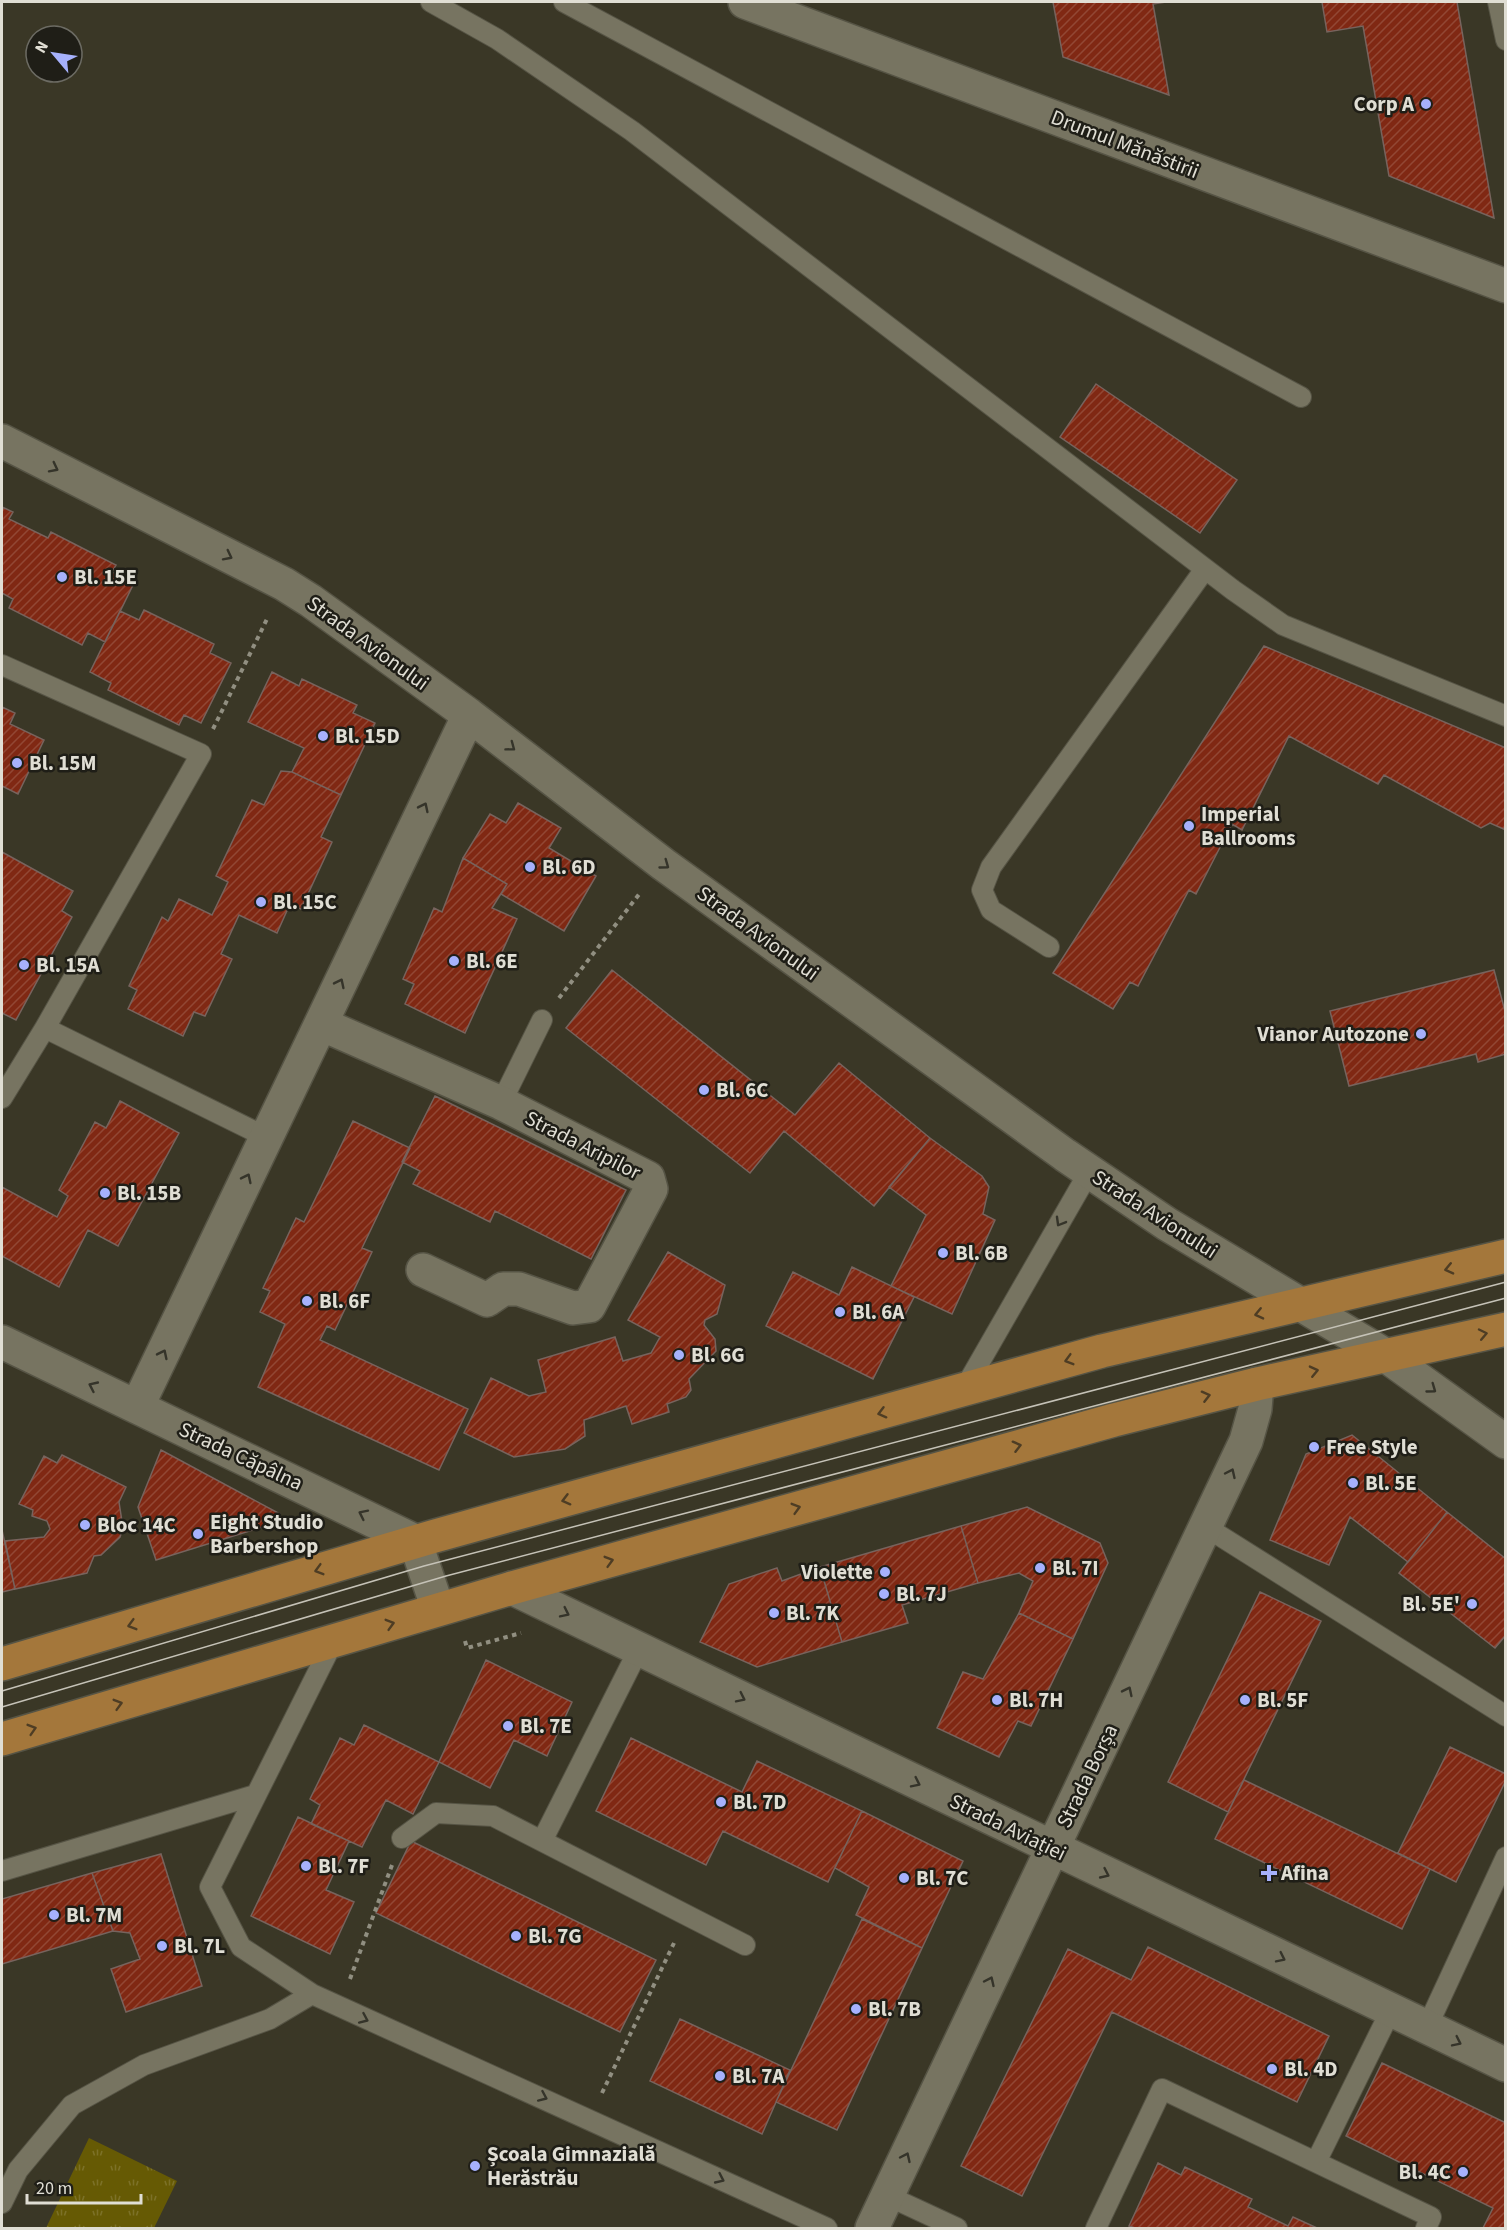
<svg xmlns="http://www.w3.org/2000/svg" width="1507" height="2230" viewBox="0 0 1507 2230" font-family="'Source Sans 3',sans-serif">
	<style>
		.grass { fill: url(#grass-tufts) }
		.building { fill: url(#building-hatch); stroke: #77635d; stroke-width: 1.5 }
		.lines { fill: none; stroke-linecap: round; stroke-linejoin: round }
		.lane-casing { stroke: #565445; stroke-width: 22 }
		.street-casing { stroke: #565445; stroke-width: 36 }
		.primary-casing { stroke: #565445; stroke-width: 36 }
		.path { stroke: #918f81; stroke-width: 4; stroke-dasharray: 4.5 4.5; stroke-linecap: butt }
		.lane { stroke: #777461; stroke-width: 20 }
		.street { stroke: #777461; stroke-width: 33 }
		.primary { stroke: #a4773b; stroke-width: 33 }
		.tram { stroke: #c5c2b7; stroke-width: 1.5 }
		.oneway { stroke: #35342a }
		.oneway2 { stroke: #4e3d24 }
		.poi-dot { fill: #a6b1fc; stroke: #1f1e17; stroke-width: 2 }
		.labels { text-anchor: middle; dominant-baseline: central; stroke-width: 5; stroke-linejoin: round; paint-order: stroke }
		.poi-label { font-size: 21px; font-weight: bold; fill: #e0ded4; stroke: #1f1e17; text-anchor: start }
		.street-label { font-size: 21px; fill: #e0ded4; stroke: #1f1e17 }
	</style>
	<defs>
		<pattern id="grass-tufts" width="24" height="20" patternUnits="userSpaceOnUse" patternTransform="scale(1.5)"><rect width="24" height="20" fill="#665a04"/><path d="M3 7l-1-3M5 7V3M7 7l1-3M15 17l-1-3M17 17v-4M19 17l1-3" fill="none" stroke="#7c7128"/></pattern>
		<pattern id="building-hatch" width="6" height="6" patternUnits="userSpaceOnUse" patternTransform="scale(1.5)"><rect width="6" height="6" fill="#802813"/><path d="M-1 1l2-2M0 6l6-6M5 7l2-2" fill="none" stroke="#924734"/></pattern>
	</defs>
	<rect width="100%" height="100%" fill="#3a3726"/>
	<path class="grass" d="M89,2138l88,43 -23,47h-108z"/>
	<path class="building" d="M1053,2h113l-13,2 16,91 -106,-38z
		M1322,2h135l37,216 -105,-42 -26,-150 -36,6z
		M1096,384l141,96 -37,53 -140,-96z
		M2,507l11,5 -4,7 39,19 3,-6 37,19 28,14 -4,7 22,11 -29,59 -17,-9 -6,12 -73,-37 4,-9 -11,-6z
		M144,610l70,34 -4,9 21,10 -30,60 -17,-8 -5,10 -71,-35 3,-7 -21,-11 30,-61 19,9z
		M1264,646l242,102v82l-16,-7 -9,5 -97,-53 -6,9 -89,-48 -47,94 -10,-6 -36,70 -7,-4 -51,96 -8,-4 -17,27 -60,-36z
		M272,672l27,14 3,-7 55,26 -4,8 22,10 -34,72 -49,-23 12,-24 -56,-26z
		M2,707l13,6 -5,11 34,16 -26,54 -16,-8z
		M281,771l11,1 49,23 -20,42 11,5 -31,67 -11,-5 -13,29 -38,-18 -18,39 11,5 -27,57 -11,-4 -11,24 -55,-27 9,-19 -8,-4 33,-69 6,4 11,-22 33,16 16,-33 -12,-6 36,-76 12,5z
		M518,803l43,25 -12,20 47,28 -32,55 -63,-37 6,-10 -44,-26 27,-44 16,9z
		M2,852l71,39 -11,20 10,6 -56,103 -14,-7z
		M463,858l44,26 -15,24 25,11 -52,114 -60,-29 9,-20 -11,-5 31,-71 8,4z
		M612,970l183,145 44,-52 91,75 -56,68 -90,-75 -34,42 -184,-145z
		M1494,970l12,45v39l-28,8 -2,-8 -127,32 -19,-75z
		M435,1096l191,94 -35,69 -96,-48 -5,11 -77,-38 7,-13 -18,-9z
		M120,1101l59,32 -61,113 -30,-16 -29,57 -57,-31v-69l55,30 11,-21 -9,-6 36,-68 11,6z
		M353,1121l57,27 -48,100 10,4 -37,78 -8,-4 -7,14 148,69 -29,61 -181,-83 27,-63 -25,-12 10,-21 -7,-3 33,-70 8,4z
		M930,1138l52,38 7,11 -6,27 12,6 -43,94 -61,-28 35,-71 -37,-28z
		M668,1252l57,33 -8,29 -12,6 -1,5 11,14 1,12 -27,28 2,11 -5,7 -19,7 2,8 -37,12 -6,-18 -42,14 1,16 -20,13 -51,8 -50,-24 27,-55 38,18 17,-4 -8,-32 77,-23 8,24 28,-8 9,-16 -32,-17z
		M852,1267l62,30 -41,82 -107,-53 27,-54 46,23z
		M1352,1435l95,77 -39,50 -58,-45 -21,48 -59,-25 36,-86z
		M161,1450l119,64 -11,11 -113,35 -18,-53z
		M62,1455l64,32 -7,15 4,26 -3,9 -19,18 -7,1 -7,17 -72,16 -10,-48 39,-4 6,-8 -3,-8 -15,-5 1,-6 -14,-6 25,-48 13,7z
		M1027,1507l73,36 8,20 -35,76 -54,-26 14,-32 -14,-8 -41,10 -17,-57z
		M1447,1512l59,47v76l-11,13 -96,-75z
		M961,1526l17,57 -76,22 6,18 -66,19 -22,-75z
		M2,1530l13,59 -13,3z
		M820,1567l22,75 -85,25 -57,-25 29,-58 48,-16 5,13z
		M1260,1592l61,29 -93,191 -60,-30z
		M1019,1613l54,26 -42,87 -13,-5 -19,36 -62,-29 26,-56 20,7z
		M486,1660l86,42 -25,54 -33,-16 -24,48 -51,-26z
		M364,1725l75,37 -26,52 -27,-14 -24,47 -51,-23 9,-19 -10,-6 30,-61 14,7z
		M631,1738l111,54 15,-31 105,50 -34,71 -105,-51 -17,34 -110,-54z
		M1450,1747l56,27v6l-50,102 -58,-29z
		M1244,1780l186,89 -28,60 -187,-90z
		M862,1811l101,50 -41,87 -66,-33 13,-28 -34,-19z
		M298,1817l51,24 -23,49 28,12 -24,52 -79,-38z
		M411,1841l245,119 -36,72 -244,-119z
		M161,1854l41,132 -76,26 -15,-43 29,-10 -10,-26 -17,-2 -21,-58z
		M92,1873l21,58 -111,33v-65z
		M862,1919l60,29 -85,182 -61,-28z
		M1148,1947l181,89 -32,66 -185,-90 -90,184 -61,-30 107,-217 63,31z
		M680,2019l110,51 -28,64 -112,-53z
		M1382,2063l124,60v105h-23l10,-20 -147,-72z
		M1158,2163l23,12 4,-8 67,32 -4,8 40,19 5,-9 24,11h-182l-6,-2z"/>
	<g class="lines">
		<g class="lane-casing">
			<path id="lane" d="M431,2l66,37 135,92 601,459 50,35 223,91
				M564,2l737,395
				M1498,2l8,38
				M2,665l199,89 -156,274
				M1049,947l-58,-37 -9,-20 9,-23 214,-298
				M2,1098l43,-70 221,109
				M501,1103l41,-83
				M963,1391l126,-219
				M1206,1527l300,189
				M334,1640l-124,247 31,60 71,47 515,234
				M402,1838l34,-25 57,3 252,129
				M542,1841l97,-192
				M2,1871l253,-76
				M1427,2027l79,-170
				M1316,2162l75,-152
				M888,2196l69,32
				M2,2203l16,-33 54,-65 72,-40 126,-46 42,-25
				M1096,2228l66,-139 269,128 -5,11"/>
		</g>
		<g class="street-casing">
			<path id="street" d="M745,2l761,284
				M2,441l282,143 27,17 158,114 194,149 402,291 102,69 218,131 121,87
				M321,1024l180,79 147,75 3,11 -62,117 -16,2 -54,-19h-16l-16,11 -64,-30
				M2,1342l413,199 23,68
				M137,1407l332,-692
				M512,1588l994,477
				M872,2228l374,-787 9,-32 2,-25"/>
		</g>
		<g class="primary-casing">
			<path id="primary" d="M2,1664l433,-128 667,-185 404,-95
				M2,1739l510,-151 602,-168 143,-36 249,-55"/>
		</g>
		<path class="path" d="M213,729l55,-112
			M559,998l81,-105
			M465,1641l2,7 54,-15
			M350,1979l42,-114
			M602,2093l72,-150"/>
		<use href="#lane" class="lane"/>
		<use href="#street" class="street"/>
		<use href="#primary" class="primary"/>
		<path class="tram" d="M2,1691l422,-125 1082,-284
			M2,1707l444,-131 1060,-278"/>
	</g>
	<defs><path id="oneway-chevron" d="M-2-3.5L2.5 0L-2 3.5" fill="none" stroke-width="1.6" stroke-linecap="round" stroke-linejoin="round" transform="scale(1.5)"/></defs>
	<g class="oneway">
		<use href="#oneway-chevron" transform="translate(54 468) rotate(27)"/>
		<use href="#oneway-chevron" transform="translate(228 556) rotate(27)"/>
		<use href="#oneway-chevron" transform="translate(511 747) rotate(37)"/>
		<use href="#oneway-chevron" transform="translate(424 807) rotate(-64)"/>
		<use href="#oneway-chevron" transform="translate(665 865) rotate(36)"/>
		<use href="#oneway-chevron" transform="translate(340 983) rotate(-64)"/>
		<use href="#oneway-chevron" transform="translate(247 1178) rotate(-64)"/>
		<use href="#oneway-chevron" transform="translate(1060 1222) rotate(120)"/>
		<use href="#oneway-chevron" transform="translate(163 1354) rotate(-64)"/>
		<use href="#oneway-chevron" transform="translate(93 1386) rotate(-155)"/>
		<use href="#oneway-chevron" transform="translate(1432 1389) rotate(36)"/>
		<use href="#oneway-chevron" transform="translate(1231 1473) rotate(-65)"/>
		<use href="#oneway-chevron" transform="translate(363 1514) rotate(-154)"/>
		<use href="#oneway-chevron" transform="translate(565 1613) rotate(26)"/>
		<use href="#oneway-chevron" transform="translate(1128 1691) rotate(-64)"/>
		<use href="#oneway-chevron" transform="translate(741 1698) rotate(26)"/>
		<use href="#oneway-chevron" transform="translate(916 1783) rotate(26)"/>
		<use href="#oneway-chevron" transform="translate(1105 1874) rotate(25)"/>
		<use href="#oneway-chevron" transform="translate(1281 1958) rotate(26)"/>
		<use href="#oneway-chevron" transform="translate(990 1981) rotate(-65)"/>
		<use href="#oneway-chevron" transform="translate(364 2019) rotate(24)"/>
		<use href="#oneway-chevron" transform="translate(1457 2042) rotate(26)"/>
		<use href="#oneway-chevron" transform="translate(543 2097) rotate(24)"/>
		<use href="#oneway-chevron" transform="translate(906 2157) rotate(-65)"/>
		<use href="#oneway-chevron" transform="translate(720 2179) rotate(25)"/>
	</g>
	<g class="oneway2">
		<use href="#oneway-chevron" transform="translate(1449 1269) rotate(167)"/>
		<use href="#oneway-chevron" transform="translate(1259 1314) rotate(167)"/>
		<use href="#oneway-chevron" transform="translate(1483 1334) rotate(-12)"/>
		<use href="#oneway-chevron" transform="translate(1069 1360) rotate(164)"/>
		<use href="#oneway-chevron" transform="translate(1314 1371) rotate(-13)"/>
		<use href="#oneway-chevron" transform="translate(1206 1396) rotate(-14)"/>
		<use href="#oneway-chevron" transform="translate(882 1413) rotate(165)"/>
		<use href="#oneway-chevron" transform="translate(1017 1446) rotate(-15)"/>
		<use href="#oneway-chevron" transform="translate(566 1500) rotate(165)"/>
		<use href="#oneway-chevron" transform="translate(796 1508) rotate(-16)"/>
		<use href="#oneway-chevron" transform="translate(609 1561) rotate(-16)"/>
		<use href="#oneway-chevron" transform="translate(319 1570) rotate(164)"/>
		<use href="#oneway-chevron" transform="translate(390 1624) rotate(-16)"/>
		<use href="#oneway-chevron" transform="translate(132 1625) rotate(164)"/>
		<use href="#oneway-chevron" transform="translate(118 1704) rotate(-16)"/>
		<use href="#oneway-chevron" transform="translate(32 1729) rotate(-17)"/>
	</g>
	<g class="poi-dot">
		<circle cx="1426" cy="104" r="6"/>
		<circle cx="62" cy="577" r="6"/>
		<circle cx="323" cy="736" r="6"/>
		<circle cx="17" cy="763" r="6"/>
		<circle cx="1189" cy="826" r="6"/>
		<circle cx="530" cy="867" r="6"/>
		<circle cx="261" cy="902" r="6"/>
		<circle cx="454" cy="961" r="6"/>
		<circle cx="24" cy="965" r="6"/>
		<circle cx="1421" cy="1034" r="6"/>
		<circle cx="704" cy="1090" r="6"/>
		<circle cx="105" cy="1193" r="6"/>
		<circle cx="943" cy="1253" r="6"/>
		<circle cx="307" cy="1301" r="6"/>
		<circle cx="840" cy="1312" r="6"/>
		<circle cx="679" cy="1355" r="6"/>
		<circle cx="1314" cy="1447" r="6"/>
		<circle cx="1353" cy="1483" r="6"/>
		<circle cx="85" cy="1525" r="6"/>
		<circle cx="198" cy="1534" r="6"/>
		<circle cx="1040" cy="1568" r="6"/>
		<circle cx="885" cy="1572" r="6"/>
		<circle cx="884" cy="1594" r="6"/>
		<circle cx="1472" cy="1604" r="6"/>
		<circle cx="774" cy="1613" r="6"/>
		<circle cx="997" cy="1700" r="6"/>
		<circle cx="1245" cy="1700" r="6"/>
		<circle cx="508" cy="1726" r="6"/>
		<circle cx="721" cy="1802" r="6"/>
		<circle cx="306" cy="1866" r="6"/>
		<path d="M1266 1864h6v6h6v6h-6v6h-6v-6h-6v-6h6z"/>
		<circle cx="904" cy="1878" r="6"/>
		<circle cx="54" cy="1915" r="6"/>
		<circle cx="516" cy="1936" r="6"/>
		<circle cx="162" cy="1946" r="6"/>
		<circle cx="856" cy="2009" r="6"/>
		<circle cx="1272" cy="2069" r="6"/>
		<circle cx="720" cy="2076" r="6"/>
		<circle cx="475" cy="2166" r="6"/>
		<circle cx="1463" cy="2172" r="6"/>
	</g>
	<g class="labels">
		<g class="poi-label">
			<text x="1414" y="104" text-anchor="end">Corp A</text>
			<text x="74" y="577">Bl. 15E</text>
			<text x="335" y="736">Bl. 15D</text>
			<text x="29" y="763">Bl. 15M</text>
			<text x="1201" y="814">Imperial<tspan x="1201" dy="24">Ballrooms</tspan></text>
			<text x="542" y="867">Bl. 6D</text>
			<text x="273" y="902">Bl. 15C</text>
			<text x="466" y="961">Bl. 6E</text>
			<text x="36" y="965">Bl. 15A</text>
			<text x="1409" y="1034" text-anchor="end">Vianor Autozone</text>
			<text x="716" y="1090">Bl. 6C</text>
			<text x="117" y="1193">Bl. 15B</text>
			<text x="955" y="1253">Bl. 6B</text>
			<text x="319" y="1301">Bl. 6F</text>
			<text x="852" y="1312">Bl. 6A</text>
			<text x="691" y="1355">Bl. 6G</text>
			<text x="1326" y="1447">Free Style</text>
			<text x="1365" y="1483">Bl. 5E</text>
			<text x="210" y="1522">Eight Studio<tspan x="210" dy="24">Barbershop</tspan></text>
			<text x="97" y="1525">Bloc 14C</text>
			<text x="1052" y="1568">Bl. 7I</text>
			<text x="873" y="1572" text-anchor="end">Violette</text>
			<text x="896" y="1594">Bl. 7J</text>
			<text x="1460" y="1604" text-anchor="end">Bl. 5E'</text>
			<text x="786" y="1613">Bl. 7K</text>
			<text x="1009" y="1700">Bl. 7H</text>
			<text x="1257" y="1700">Bl. 5F</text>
			<text x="520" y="1726">Bl. 7E</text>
			<text x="733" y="1802">Bl. 7D</text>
			<text x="318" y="1866">Bl. 7F</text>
			<text x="1281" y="1873">Afina</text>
			<text x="916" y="1878">Bl. 7C</text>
			<text x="66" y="1915">Bl. 7M</text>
			<text x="528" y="1936">Bl. 7G</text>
			<text x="174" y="1946">Bl. 7L</text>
			<text x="868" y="2009">Bl. 7B</text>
			<text x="1284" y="2069">Bl. 4D</text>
			<text x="732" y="2076">Bl. 7A</text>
			<text x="487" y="2154">Școala Gimnazială<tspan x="487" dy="24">Herăstrău</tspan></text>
			<text x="1451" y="2172" text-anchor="end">Bl. 4C</text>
		</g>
		<g class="street-label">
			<text transform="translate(1125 144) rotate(21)">Drumul Mănăstirii</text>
			<text transform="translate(368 643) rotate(36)">Strada Avionului</text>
			<text transform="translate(758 933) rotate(36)">Strada Avionului</text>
			<text transform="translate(583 1145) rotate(27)">Strada Aripilor</text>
			<text transform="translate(1155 1214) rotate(33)">Strada Avionului</text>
			<text transform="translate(241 1456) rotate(25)">Strada Căpâlna</text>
			<text transform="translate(1087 1776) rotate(-64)">Strada Borșa</text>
			<text transform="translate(1008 1827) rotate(26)">Strada Aviației</text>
		</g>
	</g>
	<rect width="1507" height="2230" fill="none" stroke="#e0ded4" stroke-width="6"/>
	<g transform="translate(54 54) rotate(299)"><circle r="28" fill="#1f1e17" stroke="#6c6b63" stroke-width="1.5"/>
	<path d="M0-4.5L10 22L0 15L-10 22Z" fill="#a6b1fc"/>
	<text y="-9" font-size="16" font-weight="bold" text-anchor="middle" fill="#e0ded4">N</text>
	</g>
	<path d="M27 2194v9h114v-9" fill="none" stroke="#e0ded4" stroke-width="3"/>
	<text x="36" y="2194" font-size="18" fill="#e0ded4" stroke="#1f1e17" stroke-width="4.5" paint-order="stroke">20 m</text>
</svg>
